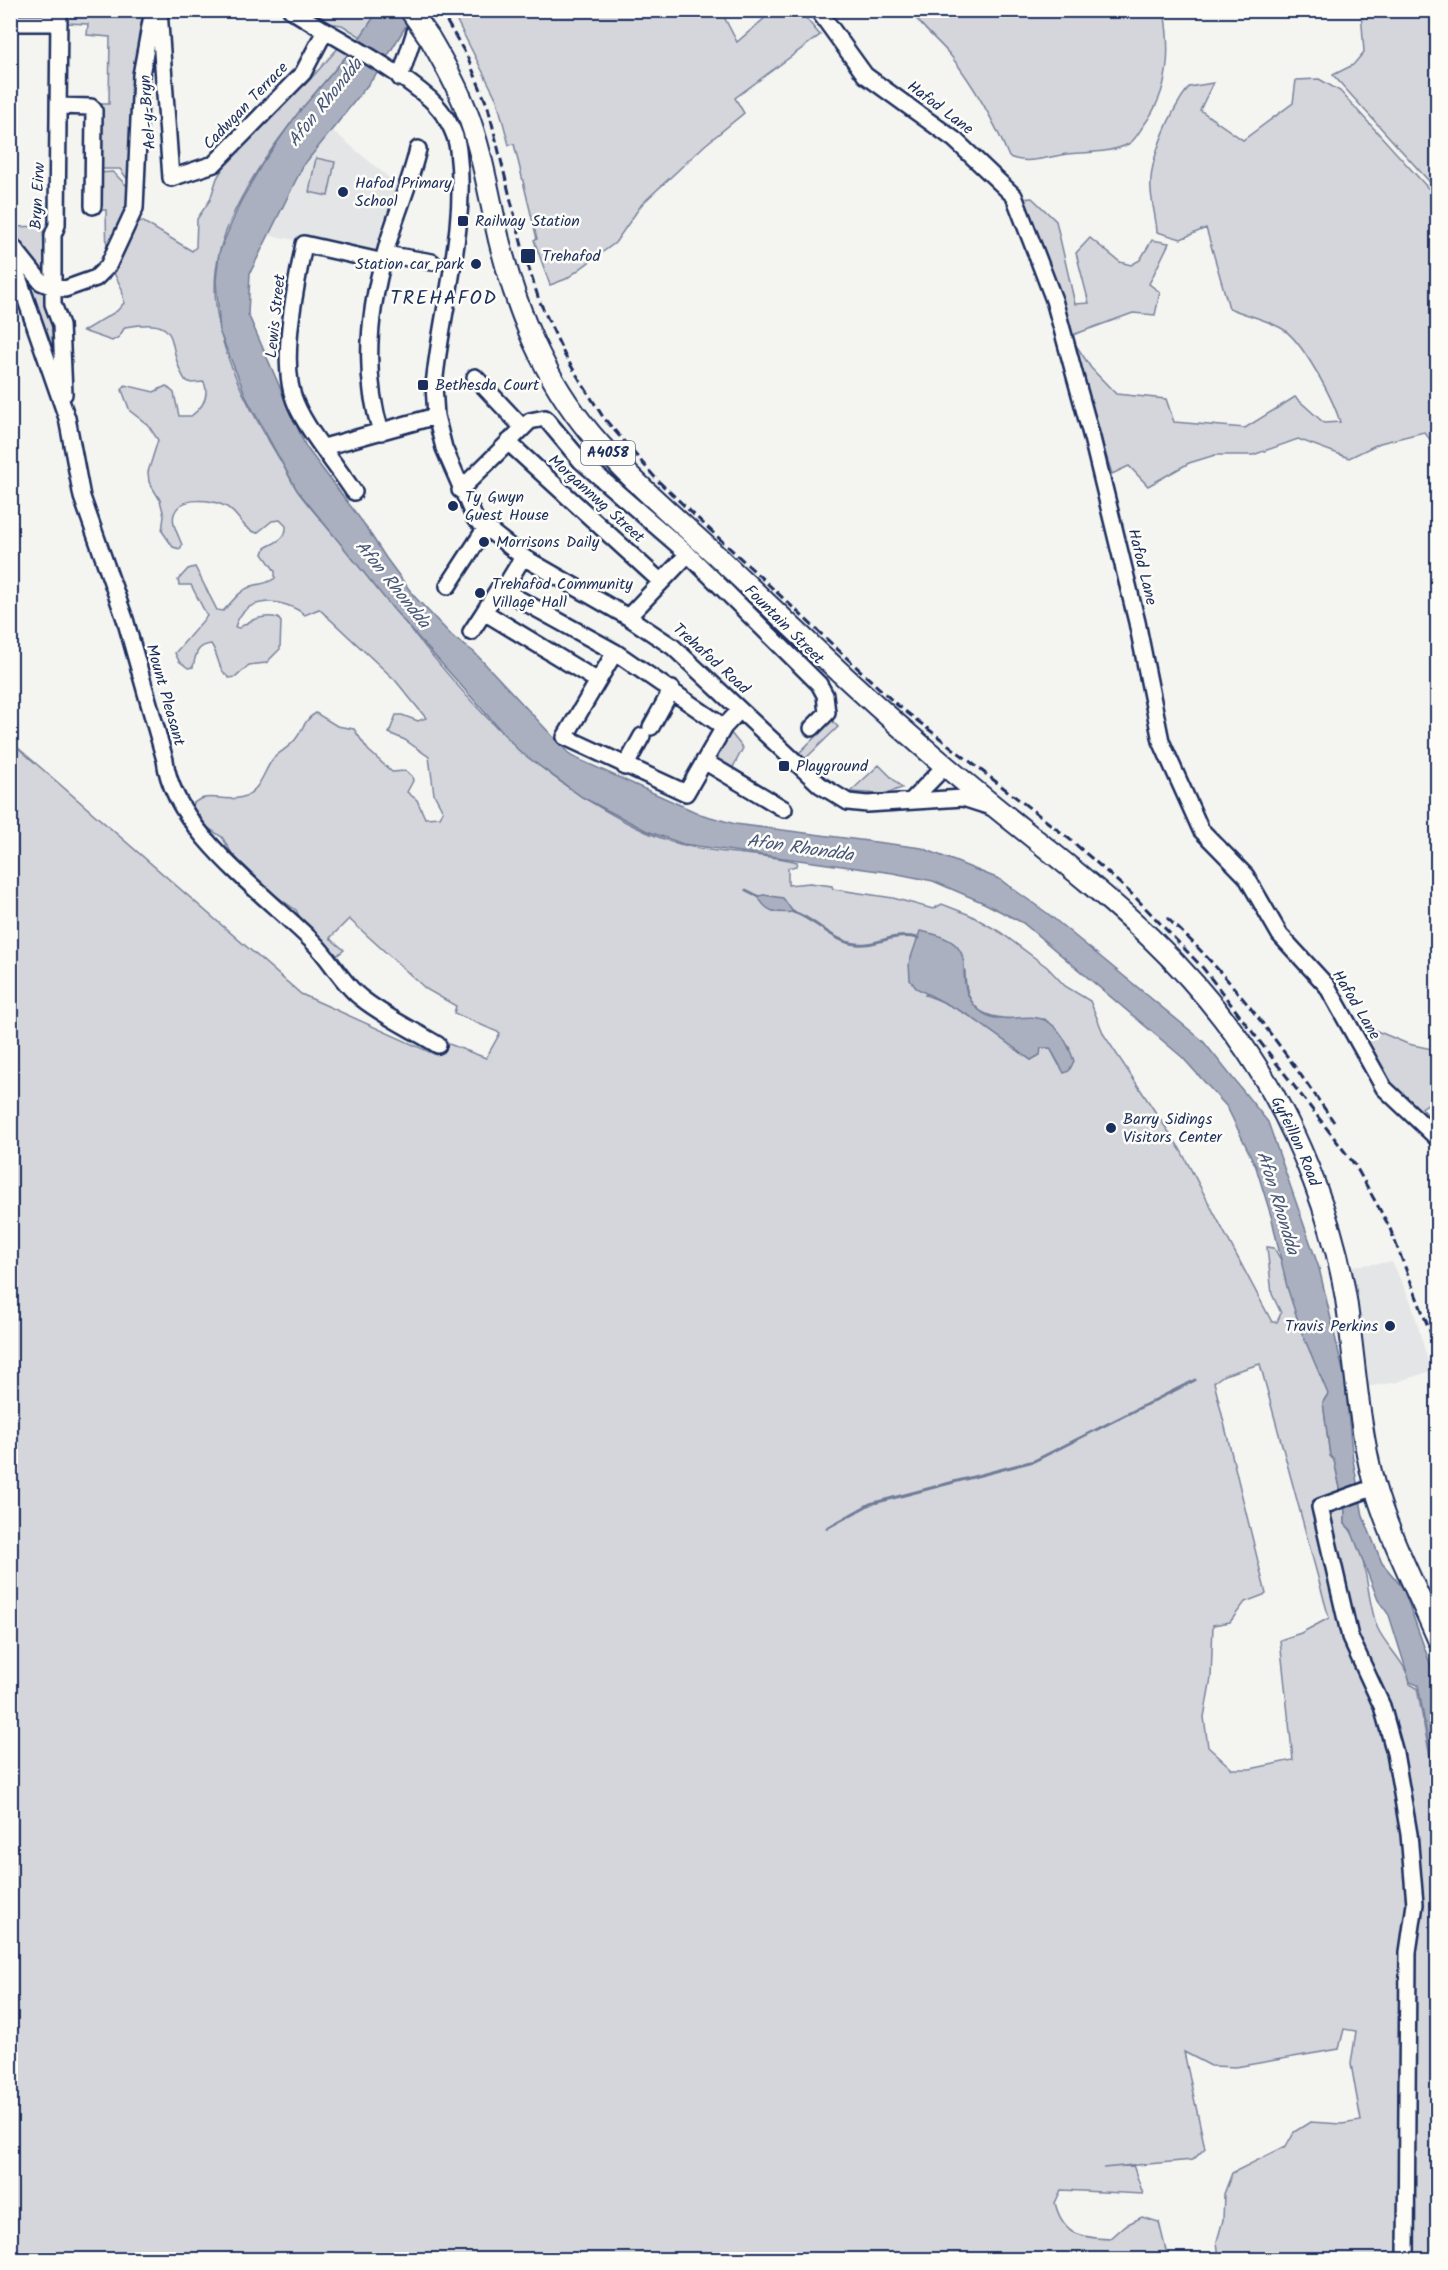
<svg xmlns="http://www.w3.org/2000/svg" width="1448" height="2270" viewBox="0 0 1448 2270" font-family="Kalam,sans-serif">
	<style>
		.built { fill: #e4e5e6 }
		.green { fill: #d4d6db; stroke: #78829c; stroke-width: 1.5; fill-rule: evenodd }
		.water { fill: #aab0bf; stroke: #717c98; stroke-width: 1.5 }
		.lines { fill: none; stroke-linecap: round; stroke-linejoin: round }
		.stream { stroke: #717c98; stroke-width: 3 }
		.minor-casing { stroke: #1b2f5e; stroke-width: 20 }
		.major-casing { stroke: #1b2f5e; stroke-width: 24 }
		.minor { stroke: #fdfcf7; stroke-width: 15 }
		.major { stroke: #fdfcf7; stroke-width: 20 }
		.rail { stroke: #1b2f5e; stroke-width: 3; stroke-dasharray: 9 4.5; stroke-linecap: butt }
		.major-bridge-casing { stroke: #1b2f5e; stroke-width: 24; stroke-linecap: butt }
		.major-bridge { stroke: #fdfcf7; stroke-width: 20 }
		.poi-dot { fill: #1b2f5e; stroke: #fdfcf7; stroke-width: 2 }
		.labels { text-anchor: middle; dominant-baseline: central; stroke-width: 5; stroke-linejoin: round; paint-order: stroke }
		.shield { fill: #fdfcf7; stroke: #5f6c8c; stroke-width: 1.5 }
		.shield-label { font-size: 15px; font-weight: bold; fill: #1b2f5e }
		.street-label { font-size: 16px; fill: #1b2f5e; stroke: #fdfcf7 }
		.poi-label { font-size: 16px; fill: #1b2f5e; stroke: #fdfcf7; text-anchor: start }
		.water-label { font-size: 18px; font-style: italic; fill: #46567b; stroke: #fdfcf7 }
		.quarter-label { font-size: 20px; letter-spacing: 1.5px; fill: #1b2f5e; stroke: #fdfcf7 }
	</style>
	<rect width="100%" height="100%" fill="#f4f4f1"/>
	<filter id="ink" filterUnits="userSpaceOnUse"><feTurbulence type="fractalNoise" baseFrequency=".0167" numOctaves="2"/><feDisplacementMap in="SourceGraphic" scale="12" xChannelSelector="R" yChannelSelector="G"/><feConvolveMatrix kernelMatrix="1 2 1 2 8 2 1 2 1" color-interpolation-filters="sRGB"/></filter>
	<g filter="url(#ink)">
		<path class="built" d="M332,130l69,58 -7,6 -12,31 -6,30 -108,-20 32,-64z
			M1392,1262l19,40 20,69 -34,11 -30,5 -7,-68 -10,-53z"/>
		<path class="green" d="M66,11h84l-19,173 -11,-15h-24l1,-65h12l1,-67 -23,-2 1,-11 -22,-1z
			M299,11h79l-17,26 -19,-12 -22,-3z
			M457,11h264l16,31 36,-31h27l20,24 -85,63 9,15 -39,32 -63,59 -27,39 -49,36 -16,6 -16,-45 3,-1 -23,-95 -5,1 -12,-45 -45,-89z
			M911,11h253c7,40 6,79 -20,114 -4,5 -8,14 -14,18 -16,10 -44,9 -63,11 -21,3 -38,11 -58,3 -15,-36 -34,-70 -58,-101 -13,-16 -30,-28 -40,-45z
			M1361,11h76v179l-104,-115 20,-10 11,-13z
			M340,46l10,6c-47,55 -114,131 -131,202 -17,71 24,145 60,204 7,11 12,24 20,35 22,29 48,56 70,84 62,78 126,164 211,218 25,16 54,33 81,43 43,17 92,13 136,24l-1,4 -8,2v17l22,-2 22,3 1,3 60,9 40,11 9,-5 28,11 30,17 47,35 18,19 25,15 14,34 76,114 92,173h5l4,-9 -9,-19 -5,-47 7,1 8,14 20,71 25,53 1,8 -5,8 7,54 4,4 11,51v13c24,23 20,75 33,105 9,19 29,34 32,55l7,4 20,106v465h-218l-2,-18 6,-21 1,-26 8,-21 54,-27 8,-14 16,-10 32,2 19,-3 -10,-57 5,-33 -12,-2 -5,20 -103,18 -25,-1 -27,-14 21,96 -12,12 -90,8 30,-3 10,29 -82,-4 -6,13c8,31 25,35 55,36l16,-14 16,-8 17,5 9,37h-1157l-1,-1518 291,253 135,61 2,-10 11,-1 37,14 14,-25 -46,-20 2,-7 -30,-17 -77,-70 -19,19 14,12 -13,10 -42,-41 10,-3 -3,-6 -26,-18 -19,-19 -12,-8 -17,-28 -26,-17 -8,-10c15,-23 34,-6 55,-13 17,-6 20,-24 29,-37 5,-7 15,-11 21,-18 10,-10 10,-22 23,-29l21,13 17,3 14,21 24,22 13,-1 7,5 1,5 -6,11 10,8 8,18 15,-1 3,-6 -9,-17 -5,-37 -24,-17 -16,-7 7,-18h6l16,6 8,-3 -31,-38 -76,-71 -14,6c-21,-17 -60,-21 -70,12l4,1c11,-8 25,-14 39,-10l3,4 -1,27 -14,14 -17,2 -13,12 -7,1c-12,-9 -10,-23 -18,-34 -15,2 -15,10 -18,23l-5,1 -9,-7 -4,-8 32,-37 -16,-31h-12l-1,-5 10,-11 7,-2 22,43 6,1c9,-9 17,-21 29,-25 9,-3 16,-2 23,-8v-7l-12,-17 2,-6c10,-6 22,-9 21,-22l-6,-6 -8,1 -15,12c-15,-3 -19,-21 -32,-27 -14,-6 -44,-11 -51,8 -3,10 5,22 8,31l-2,4 -7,-2 -11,-16 2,-15 -4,-16 -11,-18 -1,-10 10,-32 -10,-15 -18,-14 -8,-21 3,-5 29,7 12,-6 8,7 5,23h12c11,-8 19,-19 13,-34l-13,1 -6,-3c-22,-35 3,-64 -60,-53l-6,10 -7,4 -29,-10 34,-20 7,-8 -2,-14 -9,-18 22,-48 7,-2 50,30 4,-4 1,-28 13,-19 7,-22 11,-18 71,-74 6,-1zM965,971c0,55 38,47 80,48l25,29 -11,17 -9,-17h-9l-10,12c-33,-25 -66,-52 -106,-65zM1260,1364l69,254 -28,15 -21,7 13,120 -43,9h-18l-24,-22 -4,-30 7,-39 2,-53 17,-3 15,-20 21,-8 -52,-212 10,-7z
			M1319,79l21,12 97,107v250l-13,-16 -44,11 -31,15 -51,-19 -45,16h-38l-26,8 -41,23 -19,-20 -17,8 -36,-116 -58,-159 14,-1 24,23 19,83 14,-1 -13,-50 14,-15 30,24 11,3 9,-5 12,-20 17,3 -20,41 11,8 -5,23 -22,-2 -63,23 21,32 25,26 50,5 8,23 71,6 50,-31 29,26 16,-1c-7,-23 -38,-83 -59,-94 -16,-9 -36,-13 -52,-20l-23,-80 -25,11 -24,-7c-1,-14 -5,-28 -6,-41 -3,-30 20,-81 38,-104l24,-4 -13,27 43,30 50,-37 3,-23z
			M316,158l19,4 -7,34 -19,-4z
			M113,172l16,16 6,1 -28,74 -1,-53h-10l1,-37z
			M43,226l1,25h6l1,22 -8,4 -31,-39 1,-11z
			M13,250l33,41 11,35 4,70z
			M829,717l9,10 -35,34 -6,-6 20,-20 -3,-3z
			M730,732l13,16 -11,21 -14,-8 -1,-9z
			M879,765l23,23 -18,6 -34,-2z
			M1365,1026l43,18 29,6v47l-15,11 15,18v10l-42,-41 -41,-66z"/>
		<path class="water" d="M378,11h37l-37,61 -75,94 -53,107 -2,41 58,133 58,77 22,34 28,38 39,41 21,15 97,104 129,58 35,10 187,24 77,31 48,34 156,128 65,81 51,146 25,107 9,85 10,56 19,47 21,25 34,95v108l-19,-106 -8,-3 -21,-67 -11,-15 -27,-70 -6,-6v-13l-11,-51 -4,-4 -7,-54 5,-8 -26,-61 -15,-46 -15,-68 -16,-52 -29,-60 -45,-50 -159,-134 -39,-20 -51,-22 -40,-8 -210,-29 -36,-13 -65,-34 -63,-46 -125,-141 -97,-120 -49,-89 -28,-68 -4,-52 3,-28 21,-50 22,-39 36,-51 52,-61z
			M764,895l19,3 10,14c-16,2 -28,0 -35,-16z
			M920,931c73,13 24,48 59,79 30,27 69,-25 95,51l-5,10 -5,2 -14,-25h-9l-1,7 -9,5 -63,-45 -52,-27 -6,-8 -1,-17z"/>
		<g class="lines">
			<path class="stream" d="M746,890l12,6
				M793,912c23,7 39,30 64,32 20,3 32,-12 61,-6
				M827,1528l43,-24 164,-43 161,-81"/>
			<g class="minor-casing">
				<path id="minor" d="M59,10l-2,215 -4,10v69l8,21 3,69
					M159,10l12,168 43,-14 89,-91 22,-42
					M291,10c46,29 98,54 139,89 14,13 26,32 28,51 10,79 -17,159 -24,236l2,30 8,32 31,71 48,38 105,60 45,30 147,138 28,17 19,2 96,-6 28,9
					M818,10l47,65 90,65 59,56 40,104 38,138 45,184 24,119 40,89 45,46 34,59 47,51 57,102 54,51
					M10,23h49
					M400,78l21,-65
					M58,106l33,1 3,3 -1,96
					M10,243l31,39 12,5 12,2 31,-11 12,-12 27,-58 6,-133 12,-65
					M10,254l57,164 15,79 43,122 40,141c8,70 100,134 147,181 18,17 29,41 48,56 23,19 52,32 78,48
					M385,254l47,8
					M475,377l48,51
					M381,432c-19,-59 -12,-123 5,-182 9,-34 24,-66 32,-101
					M508,442l152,139
					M324,447l112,-31
					M460,490l70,-69 15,-3 36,43 107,93 131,130 6,11 2,18 -15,15
					M354,492c-17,-26 -46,-60 -58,-88 -18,-39 0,-118 8,-160l80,18
					M448,586l37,-57
					M503,590l20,-33
					M628,617l60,-63
					M471,632l13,-20
					M615,652l-50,85 121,56 38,-66 16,-17
					M598,681l-114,-69 15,-24 116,64 109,75
					M651,727l21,-38
					M704,761l80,48
					M625,767l17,-31
					M913,799l32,-33
					M1375,1487l-55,20 30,130 32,69 13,47 14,81 6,70 -7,48 -2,308"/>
			</g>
			<g class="major-casing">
				<g id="major">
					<path id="s1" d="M429,37c13,22 26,45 36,70 17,42 24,89 34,133 18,71 44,137 92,194 38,45 84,83 127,123 74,70 147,141 225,207 117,100 232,171 316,306 41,65 75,153 87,229 9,62 12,124 28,185 15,53 42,104 64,155"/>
				</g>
			</g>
			<use href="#minor" class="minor"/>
			<use href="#major" class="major"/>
			<path class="rail" d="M440,10l27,46 21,51 35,143 16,50 26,56 38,61 55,64 238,223 176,137 62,55 69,72 152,197 34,61 49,126
				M1167,918c65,58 117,133 167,204"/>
			<g class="major-bridge-casing">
				<path id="major-bridge" d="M410,10l19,27"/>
			</g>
			<use href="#major-bridge" class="major-bridge"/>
		</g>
	</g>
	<g class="poi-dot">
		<circle cx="343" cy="192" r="6"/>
		<rect x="457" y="215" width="12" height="12" rx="3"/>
		<rect x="520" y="248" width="16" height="16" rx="3"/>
		<circle cx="476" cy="264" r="6"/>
		<rect x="417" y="379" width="12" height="12" rx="3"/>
		<circle cx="453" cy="506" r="6"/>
		<circle cx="484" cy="542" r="6"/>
		<circle cx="480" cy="593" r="6"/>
		<rect x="778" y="760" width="12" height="12" rx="3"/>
		<circle cx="1111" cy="1128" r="6"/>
		<circle cx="1390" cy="1326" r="6"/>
	</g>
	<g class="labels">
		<rect class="shield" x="581" y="441" width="54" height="24" rx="4.5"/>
		<g class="shield-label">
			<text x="608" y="453">A4058</text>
		</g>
		<g class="street-label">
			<text transform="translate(246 106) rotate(-46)">Cadwgan Terrace</text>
			<text transform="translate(940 108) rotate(37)">Hafod Lane</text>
			<text transform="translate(148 112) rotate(-94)">Ael-y-Bryn</text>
			<text transform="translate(38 196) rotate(-87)">Bryn Eirw</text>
			<text transform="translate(276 316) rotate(-84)">Lewis Street</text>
			<text transform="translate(596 499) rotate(42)">Morgannwg Street</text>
			<text transform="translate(1142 567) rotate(76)">Hafod Lane</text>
			<text transform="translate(784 625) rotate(45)">Fountain Street</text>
			<text transform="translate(711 659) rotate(42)">Trehafod Road</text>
			<text transform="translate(165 695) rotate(74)">Mount Pleasant</text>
			<text transform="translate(1356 1005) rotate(59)">Hafod Lane</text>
			<text stroke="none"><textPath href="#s1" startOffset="1438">Gyfeillon Road</textPath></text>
		</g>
		<g class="poi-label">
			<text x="355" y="183">Hafod Primary<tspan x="355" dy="18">School</tspan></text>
			<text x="475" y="221">Railway Station</text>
			<text x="542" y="256">Trehafod</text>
			<text x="464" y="264" text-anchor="end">Station car park</text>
			<text x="435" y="385">Bethesda Court</text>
			<text x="465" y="497">Ty Gwyn<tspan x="465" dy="18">Guest House</tspan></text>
			<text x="496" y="542">Morrisons Daily</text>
			<text x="492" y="584">Trehafod Community<tspan x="492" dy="18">Village Hall</tspan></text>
			<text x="796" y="766">Playground</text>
			<text x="1123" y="1119">Barry Sidings<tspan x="1123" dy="18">Visitors Center</tspan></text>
			<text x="1378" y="1326" text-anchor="end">Travis Perkins</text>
		</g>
		<g class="water-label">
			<text transform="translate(326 103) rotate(-51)">Afon Rhondda</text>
			<text transform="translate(392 585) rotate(51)">Afon Rhondda</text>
			<text transform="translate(800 849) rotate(8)">Afon Rhondda</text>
			<text transform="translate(1277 1203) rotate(73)">Afon Rhondda</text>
		</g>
		<g class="quarter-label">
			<text x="444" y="299">TREHAFOD</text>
		</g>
	</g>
	<rect width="1448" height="2270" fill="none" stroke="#fdfcf7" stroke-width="36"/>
	<rect x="18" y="18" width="1412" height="2234" fill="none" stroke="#1b2f5e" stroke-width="2" filter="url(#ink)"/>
</svg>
